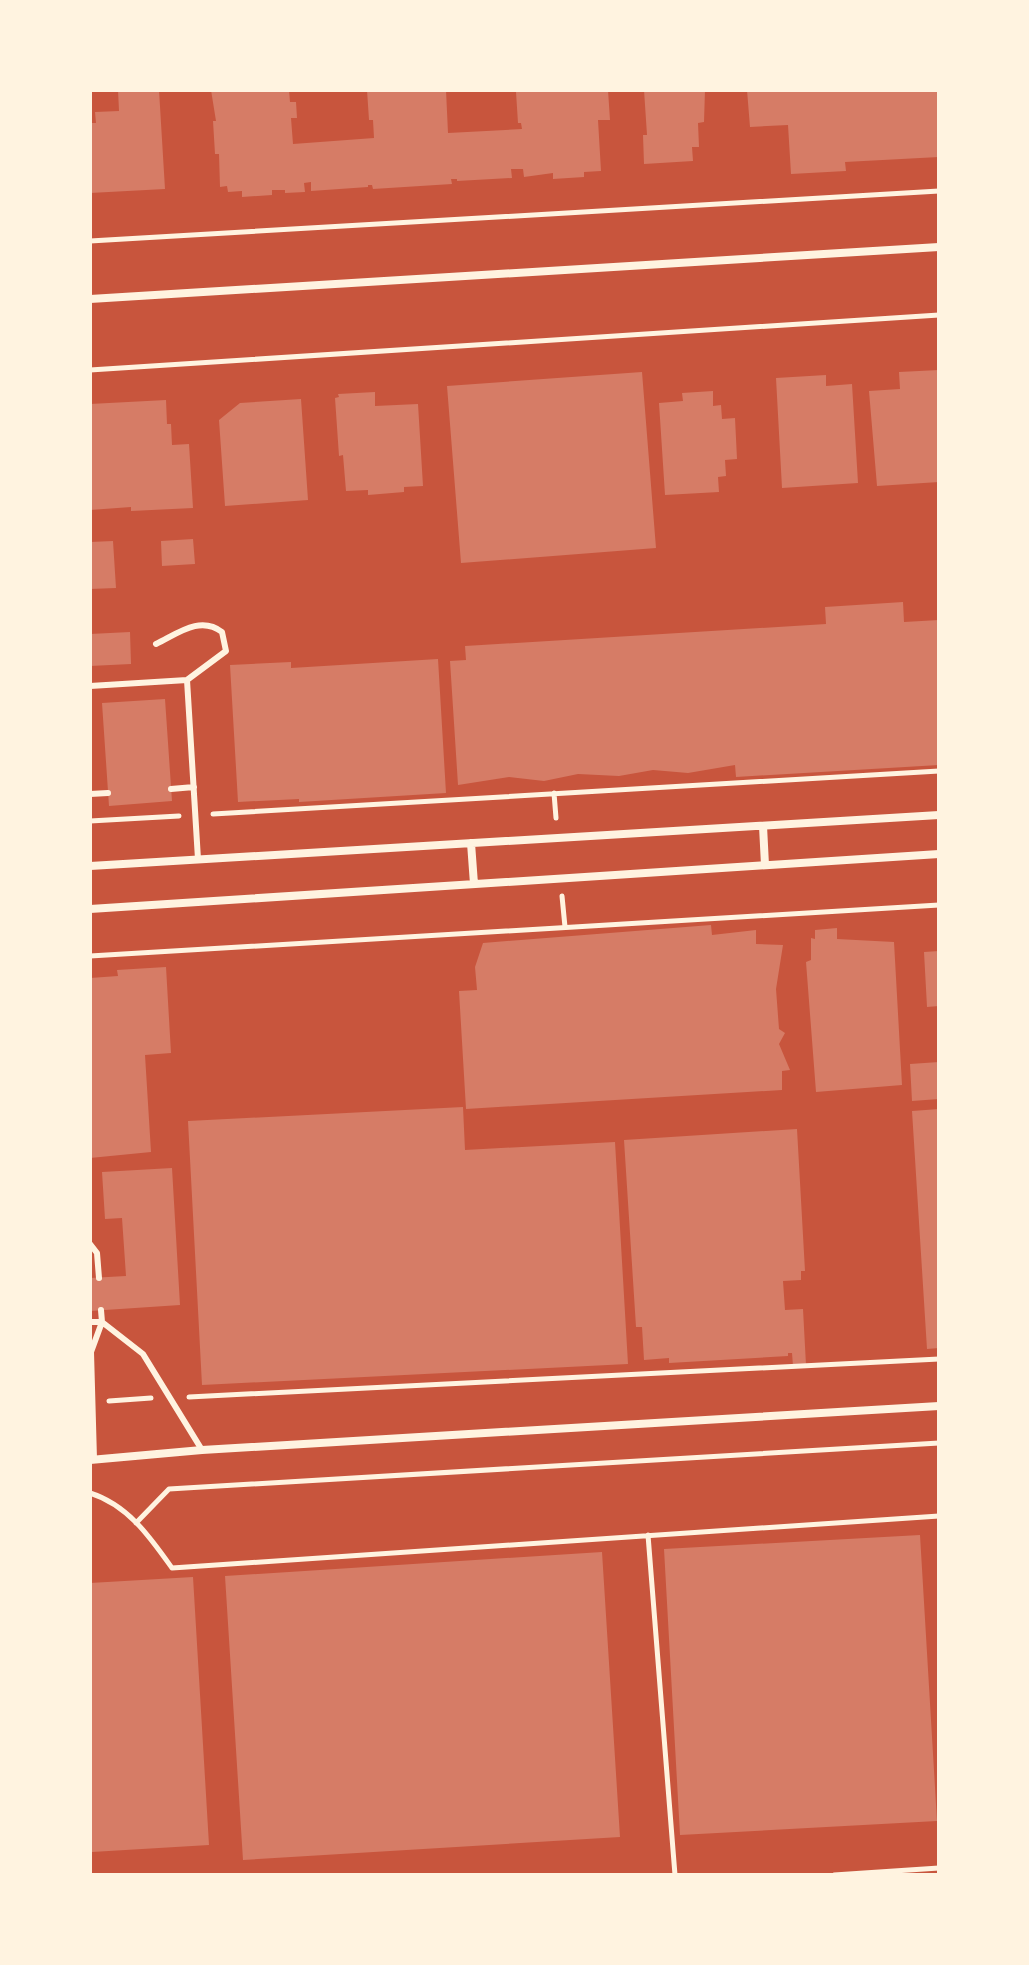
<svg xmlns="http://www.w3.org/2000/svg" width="1029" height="1965" viewBox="0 0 1029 1965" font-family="Rubik,sans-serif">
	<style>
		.building { fill: #d67c66 }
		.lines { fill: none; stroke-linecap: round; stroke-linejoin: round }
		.path { stroke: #fff3e0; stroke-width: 5 }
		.service { stroke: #fff3e0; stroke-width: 6 }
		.minor { stroke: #fff3e0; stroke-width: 8 }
	</style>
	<rect width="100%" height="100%" fill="#c8553d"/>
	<path class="building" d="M118,90h41l6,99 -75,4v-70h6l-1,-11 24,-1z
		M211,90h78l1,12h6l1,16h-6l2,26 81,-6 -1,-18h-4l-2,-30h79l2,43 74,-4 -1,-6h-3l-2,-31 2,-2h90l2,30h-12l3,51 -17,1v5l-31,2v-6l-29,4 -1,-8h-12l1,9 -55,3v-2h-6l1,5 -79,5 -1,-4h-4v2l-57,4v-9l-7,1 1,9 -20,1v-3h-13v5l-30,2v-6l-14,1 -1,-6 -7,1 -1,-33h-4l-2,-33h3z
		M644,90h61l-1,32 -6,1 1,24h-7l1,14 -49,3 -1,-29h4z
		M747,90h192v67l-94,5 1,9 -55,3 -3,-49 -38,2z
		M939,370v112l-62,4 -8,-95 31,-2 -1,-17z
		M642,372l14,176 -195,15 -14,-177z
		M826,375v11l26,-2 6,99 -76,5 -6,-110z
		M713,391v15l8,-1 1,14 13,-1 2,41 -12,1 1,16 -8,1 1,15 -54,3 -6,-92 24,-2 -1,-8z
		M375,392v14l43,-2 5,82 -19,1v5l-36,3v-5l-22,1 -3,-36 -4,1 -4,-58 4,-1 -1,-3z
		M301,399l7,101 -83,6 -6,-86 21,-17z
		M166,400l1,24h4l1,21 17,-1 4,64 -62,3v-4l-41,3v-106z
		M193,539l2,25 -33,2 -1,-25z
		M113,541l3,47 -26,1v-47z
		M903,602l1,20 35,-2v145l-203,12 -1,-12 -47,8 -35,-3 -34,6 -41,-2 -34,7 -35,-4 -51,8 -8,-124 16,-1 -1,-14 361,-22 -1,-17z
		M130,632l1,32 -41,2v-32z
		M438,659l8,134 -147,9v-3l-61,3 -8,-137 61,-3v6z
		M165,699l7,102 -63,5 -7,-103z
		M711,925l1,10 44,-5v14l27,1 -7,44 3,40 6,4 -6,11 11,26 -8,1v19l-316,19 -7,-118 18,-1 -2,-23 8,-24z
		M837,928v11l57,3 8,143 -86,7 -10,-130 5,-2v-22l4,1v-9z
		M939,951v55l-12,1 -3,-55z
		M166,967l5,86 -26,2 6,97 -61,6v-180l28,-2 -1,-6z
		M939,1062v37l-27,2 -2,-37z
		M463,1107l2,43 150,-8 13,222 -426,21 -14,-264z
		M939,1109v239l-12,1 -15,-238z
		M797,1129l8,142h-4v9l-18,1 2,29 18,-1 3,56 -13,1 -1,-13h-4v3l-119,7v-5l-25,2 -2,-33h-6l-12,-187z
		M172,1168l8,137 -90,6v-33l36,-2 -4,-58 -17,1 -3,-47z
		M920,1535l17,286 -257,14 -16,-286z
		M602,1552l18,285 -377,23 -18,-284z
		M193,1577l16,268 -117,7 -2,-269z"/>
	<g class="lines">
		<path class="path" d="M90,241l849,-50
			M90,370l849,-55
			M554,793l2,25
			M213,814l726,-43
			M90,821l89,-5
			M562,896l3,31
			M90,956l849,-51
			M189,1397l750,-38
			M109,1401l42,-3
			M90,1493c38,12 60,44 82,75l767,-52
			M136,1523l33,-34 770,-46
			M648,1535l27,340
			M834,1875l105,-7"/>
		<path class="service" d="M187,680l11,179
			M90,686l97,-6 39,-29 -4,-19c-22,-17 -45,2 -66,12
			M171,789l23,-2
			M90,794l18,-1
			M90,1244l7,9 2,25
			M90,1322h12l-1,-12
			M94,1459l-3,-107 11,-30 41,32 59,96"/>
		<path class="minor" d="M90,299l849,-52
			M763,826l2,39
			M471,843l3,41
			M90,866l849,-51
			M90,909l849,-55
			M90,1460l112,-10 737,-44"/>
	</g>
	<rect width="1029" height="1965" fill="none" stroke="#fff3e0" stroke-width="184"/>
</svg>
